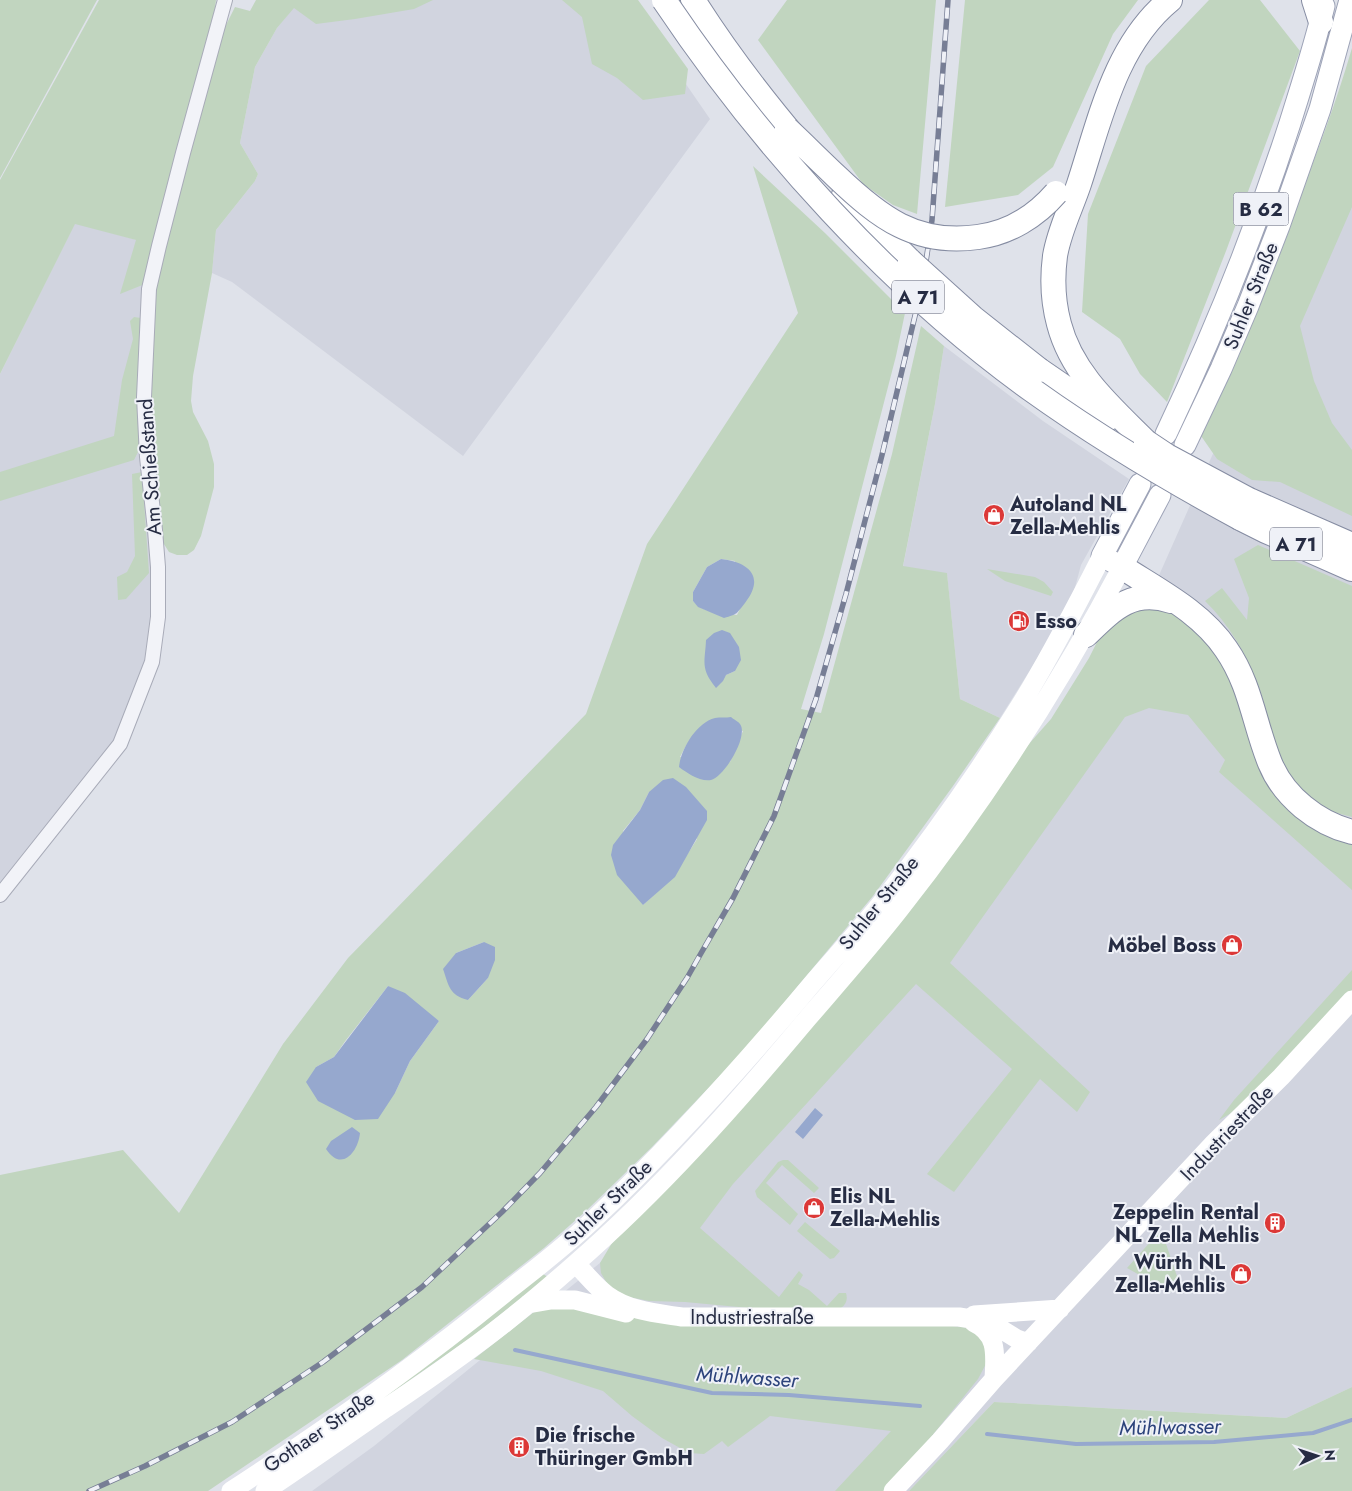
<svg xmlns="http://www.w3.org/2000/svg" width="1352" height="1491" viewBox="0 0 1352 1491" font-family="Jost,sans-serif">
	<style>
		.built { fill: #d1d4df }
		.green { fill: #c1d5bf; fill-rule: evenodd }
		.water { fill: #96a8ce }
		.lines { fill: none; stroke-linecap: round; stroke-linejoin: round }
		.stream { stroke: #96a8ce; stroke-width: 4 }
		.street-casing { stroke: #a8abb8; stroke-width: 16 }
		.primary-casing { stroke: #9da3b7; stroke-width: 23 }
		.highway-casing { stroke: #858ca2; stroke-width: 26 }
		.street { stroke: #f2f3f8; stroke-width: 14 }
		.secondary { stroke: #fff; stroke-width: 19 }
		.primary { stroke: #fff; stroke-width: 21 }
		.highway { stroke: #fff; stroke-width: 24 }
		.rail-casing { stroke: #777e95; stroke-width: 5.5 }
		.rail { stroke: #eff1f7; stroke-width: 4; stroke-dasharray: 11; stroke-linecap: butt }
		.highway-bridge-casing { stroke: #858ca2; stroke-width: 26; stroke-linecap: butt }
		.highway-bridge { stroke: #fff; stroke-width: 24 }
		.labels { text-anchor: middle; dominant-baseline: central; stroke-width: 4; stroke-linejoin: round; paint-order: stroke }
		.shield { fill: #eff1f7; stroke: #626779; stroke-width: 1 }
		.shield-label { font-size: 19px; font-weight: bold; fill: #262c43 }
		.street-label { font-size: 20px; fill: #262c43; stroke: #eff1f7 }
		.poi-label { font-size: 20px; font-weight: bold; fill: #262c43; stroke: #eff1f7; text-anchor: start }
		.water-label { font-size: 21px; font-style: italic; fill: #2c437b; stroke: #eff1f7 }
	</style>
	<rect width="100%" height="100%" fill="#dfe2ea"/>
	<path class="built" d="M305,0h323l82,119 -247,337 -231,-174 -20,-9 4,-43 39,-49 3,-7 -18,-31 15,-76 22,-39 17,-21z
		M1352,71v1316l-66,31 -292,-16 -85,89h-597l62,-45 400,-324 351,-470 181,-408z
		M75,223l84,23 -4,284 -3,132 -32,82 -120,151v-521z
		M944,346l99,75 86,58 -48,86 -11,41 -70,112 -40,-19 -13,-125 -44,-7 32,-163z"/>
	<path class="green" d="M0,0h97l-97,178z
		M99,0h117l-8,61 27,-54 15,4 6,-11h177l-19,9 -59,10 -39,5 -22,-16 -17,20 -22,39 -15,76 18,31 -3,7 -39,49 -4,43 -19,103 -2,25 2,11 15,29 6,23v23l-13,49 -7,14 -7,5h-10l-8,-3 -14,-22 -10,-246 -25,10 16,-54 -61,-16 -75,150v-194z
		M562,0h76l50,69 -3,25 -42,6 -26,-22 -25,-14 -10,-47z
		M787,0h149l-19,214 -24,-9 -30,-21 -105,-144z
		M965,0h173l-25,34 -60,133 -35,28 -73,12z
		M1209,0h51l40,51 -74,200 -59,151 -27,-28 -20,-35 -38,-27 6,-98 58,-148z
		M1352,48v159l-52,119 14,55 18,42 20,27v66l-72,-34 -28,-2 -35,-21 -18,-26c33,-74 66,-148 96,-224 21,-53 41,-106 57,-161z
		M753,166l72,67 80,80 -9,43 -72,278 -23,75 20,4 71,-259 29,-128 23,20 -9,58 -32,162 44,7 13,126 40,19 -47,68 -80,110 -131,157 -90,94 -66,64 -42,37 -142,112 -194,131h-208v-316l123,-25 56,63 104,-169 65,-86 238,-244 61,-170 151,-231zM721,559l14,2 6,46 -4,8c-16,-2 -33,-1 -44,-14v-9l14,-25zM706,640l29,31 -9,4 -20,-22zM707,722l36,9 -13,31 -50,-5c7,-14 14,-25 27,-35zM649,792l48,47c-15,25 -32,47 -54,66l-20,-74 17,-21zM484,942l4,36 -20,22 -12,-47zM388,986l51,35 -29,40 -15,32 -79,-26 18,-10 12,-17z
		M134,317l7,1 -2,132 -5,10 -134,41v-29l114,-36 8,-56 11,-41 -3,-18z
		M142,472l7,101 -23,26 -8,1 -1,-23 10,-5 8,-16 -3,-82z
		M1258,545l94,41v231c-6,-2 -13,-3 -19,-5 -24,-12 -43,-32 -54,-57 -9,-22 -12,-48 -21,-70 -12,-31 -29,-61 -53,-84l17,-13 25,32 2,-22 -15,-39z
		M987,569l48,8 9,5 9,10 -2,4 -46,-15z
		M1136,605l38,6 44,42 18,33 19,65 97,91v48l-133,-118 6,-12 -37,-45 -39,-7 -24,9 -175,246 140,129 -13,20 -37,-33 -86,113 -27,-18 85,-105 -96,-85 -183,200 -33,44 79,69 20,-26 4,4 -5,9 11,6 18,16 12,-13h7c2,7 0,11 -5,15l-81,1 -75,-7 -36,-1 -25,-5 -16,-11 -7,-12 -1,-10 15,-25 413,-493 23,-26 38,-61 17,-34z
		M1352,970v20l-81,86 -38,36 -14,8 15,-20z
		M783,1160h5l31,28 -5,5 -32,-28 -16,18 32,31 -8,11 -33,-28 -2,-6 23,-29z
		M805,1222l35,29 -6,7 -4,1 -33,-28z
		M1160,1231l4,7 15,44 -1,5 -8,5 -43,-24z
		M543,1274l5,3 -72,57 -185,129z
		M550,1304l394,21 26,3 12,8 4,9 1,17 -9,17 -72,89 -22,23h-49l56,-60 -121,-15 -42,31 -6,-6 -18,13 -15,-1 -27,-15 -30,-22 -29,-25 -62,-20 -67,-12 60,-47z
		M1352,1387v104h-443l85,-89 292,16z"/>
	<path class="water" d="M721,559c27,3 45,17 24,44 -9,11 -7,11 -21,15l-26,-11 -5,-6v-9l14,-25z
		M722,630l8,3 9,14 2,13 -6,11 -9,4 -3,6 -7,7c-16,-20 -11,-25 -10,-48l8,-7z
		M731,717c2,2 8,5 9,7 9,12 -16,53 -29,56 -11,2 -24,-7 -32,-13 2,-18 17,-44 36,-49 5,-1 11,0 16,-1z
		M673,778l13,9 21,24v9l-32,57 -32,28 -26,-30 -6,-20 2,-10 27,-35 9,-18 14,-12z
		M484,942l11,5v13l-7,18 -20,22c-19,-5 -19,-14 -25,-31l13,-16z
		M388,986l17,7 34,28 -29,40 -15,32 -17,26 -23,1 -37,-19 -12,-19 10,-15 18,-10z
		M815,1108l8,7 -20,24 -8,-7z
		M352,1127l8,6c-2,20 -19,39 -34,16l5,-8z"/>
	<g class="lines">
		<path class="stream" d="M515,1350l197,43 77,2 131,11
			M987,1434l89,10 138,-2 99,-9 39,-13"/>
		<g class="street-casing">
			<path id="street" d="M0,895l120,-151 32,-82 6,-45v-50l-3,-37 -8,-73 -3,-60 5,-108 10,-43 24,-93 42,-153"/>
		</g>
		<g class="primary-casing">
			<path id="primary" d="M1166,434c48,-101 90,-205 124,-311 12,-39 25,-78 34,-117
				M1185,445l36,-76 27,-63 31,-80 41,-117 30,-109
				M1140,484l-38,72 20,11 38,-72"/>
		</g>
		<g class="highway-casing">
			<path id="highway" d="M693,0c32,51 69,99 108,145
				M1314,0l7,22
				M844,195l66,66
				M1039,370l70,48
				M1146,442c-35,-35 -74,-68 -87,-118 -6,-22 -7,-45 -4,-68 4,-25 16,-48 24,-72 21,-64 36,-139 91,-184
				M1249,500l103,45
				M1240,518l26,13 86,38
				M1122,567c37,24 79,45 104,82 25,36 28,75 44,114 14,34 47,60 82,69
				M1086,635c26,-25 46,-47 85,-34"/>
		</g>
		<use href="#street" class="street"/>
		<path class="secondary" d="M576,1264c10,10 19,22 31,31 22,16 49,18 75,22h277l25,4 12,5 21,13 11,4
			M528,1304l23,-4h24l51,13
			M974,1315l86,-6
			M973,1322c26,12 22,34 21,57
			M231,1491c97,-63 190,-129 279,-202 29,-23 58,-45 85,-71 77,-73 148,-152 216,-233 24,-28 49,-55 72,-84 49,-63 96,-129 138,-197 30,-48 55,-98 81,-148
			M265,1491c41,-27 81,-55 121,-83 27,-18 53,-36 79,-55 38,-27 75,-58 110,-89 85,-74 160,-159 233,-246 31,-36 62,-71 91,-108 85,-108 159,-222 223,-343
			M893,1491l47,-50 54,-62 220,-236 67,-66 71,-77"/>
		<use href="#primary" class="primary"/>
		<use href="#highway" class="highway"/>
		<g class="rail-casing">
			<path id="rail" d="M89,1491l56,-25 87,-44 91,-60 99,-75 80,-75 38,-39 56,-66 51,-68 40,-61 13,-23 33,-57 41,-82 42,-117 30,-105 36,-139 41,-173 9,-62 16,-220"/>
		</g>
		<use href="#rail" class="rail"/>
		<g class="highway-bridge-casing">
			<path id="highway-bridge" d="M664,0c97,145 226,288 368,390 67,48 136,89 208,128
				M787,129c17,16 33,32 50,48 42,40 79,69 141,60 31,-4 58,-21 78,-44
				M910,261l63,57 66,52
				M1146,442l21,14 82,44"/>
		</g>
		<use href="#highway-bridge" class="highway-bridge"/>
	</g>
	<defs>
		<g id="shop-disc" transform="scale(1.125)"><circle r="9.5" fill="#dc3837" stroke="#eff1f7"/><path d="M-5-2.5h2.3a2.7 3.5 0 0 1 5.4 0H5L5.5 6h-11ZM-1.5-2.5h3a1.5 2.3 0 0 0-3 0Z" fill="#fff"/></g>
		<g id="fuel-disc" transform="scale(1.125)"><circle r="9.5" fill="#dc3837" stroke="#eff1f7"/><path d="M-5.5-6h7V0h2V4h1.3V-2.5L3-4.5l.8-.8L6-3V5H2.5V1h-1V6h-7ZM-4.2-4.7v3.2H.2V-4.7Z" fill="#fff"/></g>
		<g id="building-disc" transform="scale(1.125)"><circle r="9.5" fill="#dc3837" stroke="#eff1f7"/><path d="M-4-6H4V6H1V3H-1V6H-4ZM-2.5-4.3h1.7v1.8h-1.7ZM.8-4.3h1.7v1.8H.8ZM-2.5-1h1.7V.8h-1.7ZM.8-1h1.7V.8H.8Z" fill="#fff"/></g>
	</defs>
	<g fill-rule="evenodd">
		<use href="#shop-disc" x="994" y="515"/>
		<use href="#fuel-disc" x="1019" y="621"/>
		<use href="#shop-disc" x="1232" y="945"/>
		<use href="#shop-disc" x="814" y="1208"/>
		<use href="#building-disc" x="1275" y="1223"/>
		<use href="#shop-disc" x="1241" y="1274"/>
		<use href="#building-disc" x="519" y="1447"/>
	</g>
	<g class="labels">
		<g class="shield">
			<rect x="1233.5" y="192.5" width="55" height="33" rx="4"/>
			<rect x="892" y="280.5" width="52" height="33" rx="4"/>
			<rect x="1270" y="527.5" width="52" height="33" rx="4"/>
		</g>
		<g class="shield-label">
			<text x="1261" y="209">B 62</text>
			<text x="918" y="297">A 71</text>
			<text x="1296" y="544">A 71</text>
		</g>
		<g class="street-label">
			<text transform="translate(1251 296) rotate(-68)">Suhler Straße</text>
			<text transform="translate(150 467) rotate(-94)">Am Schießstand</text>
			<text transform="translate(879 903) rotate(-51)">Suhler Straße</text>
			<text transform="translate(1227 1133) rotate(-46)">Industriestraße</text>
			<text transform="translate(608 1203) rotate(-44)">Suhler Straße</text>
			<text x="752" y="1317">Industriestraße</text>
			<text transform="translate(319 1432) rotate(-34)">Gothaer Straße</text>
		</g>
		<g class="poi-label">
			<text x="1010" y="504">Autoland NL<tspan x="1010" dy="23">Zella-Mehlis</tspan></text>
			<text x="1035" y="621">Esso</text>
			<text x="1216" y="945" text-anchor="end">Möbel Boss</text>
			<text x="830" y="1196">Elis NL<tspan x="830" dy="23">Zella-Mehlis</tspan></text>
			<text x="1259" y="1212" text-anchor="end">Zeppelin Rental<tspan x="1259" dy="23">NL Zella Mehlis</tspan></text>
			<text x="1225" y="1262" text-anchor="end">Würth NL<tspan x="1225" dy="23">Zella-Mehlis</tspan></text>
			<text x="535" y="1435">Die frische<tspan x="535" dy="23">Thüringer GmbH</tspan></text>
		</g>
		<g class="water-label">
			<text transform="translate(747 1377) rotate(4)">Mühlwasser</text>
			<text transform="translate(1170 1427) rotate(-1)">Mühlwasser</text>
		</g>
	</g>
	<g transform="translate(1317 1456) rotate(87)" stroke="#eff1f7" stroke-width="4" paint-order="stroke">
	<path d="M0-4L9 19L0 12L-9 19Z" fill="#262c43"/>
	<text y="-8" font-size="14" font-weight="bold" text-anchor="middle" fill="#262c43">N</text>
	</g>
</svg>
